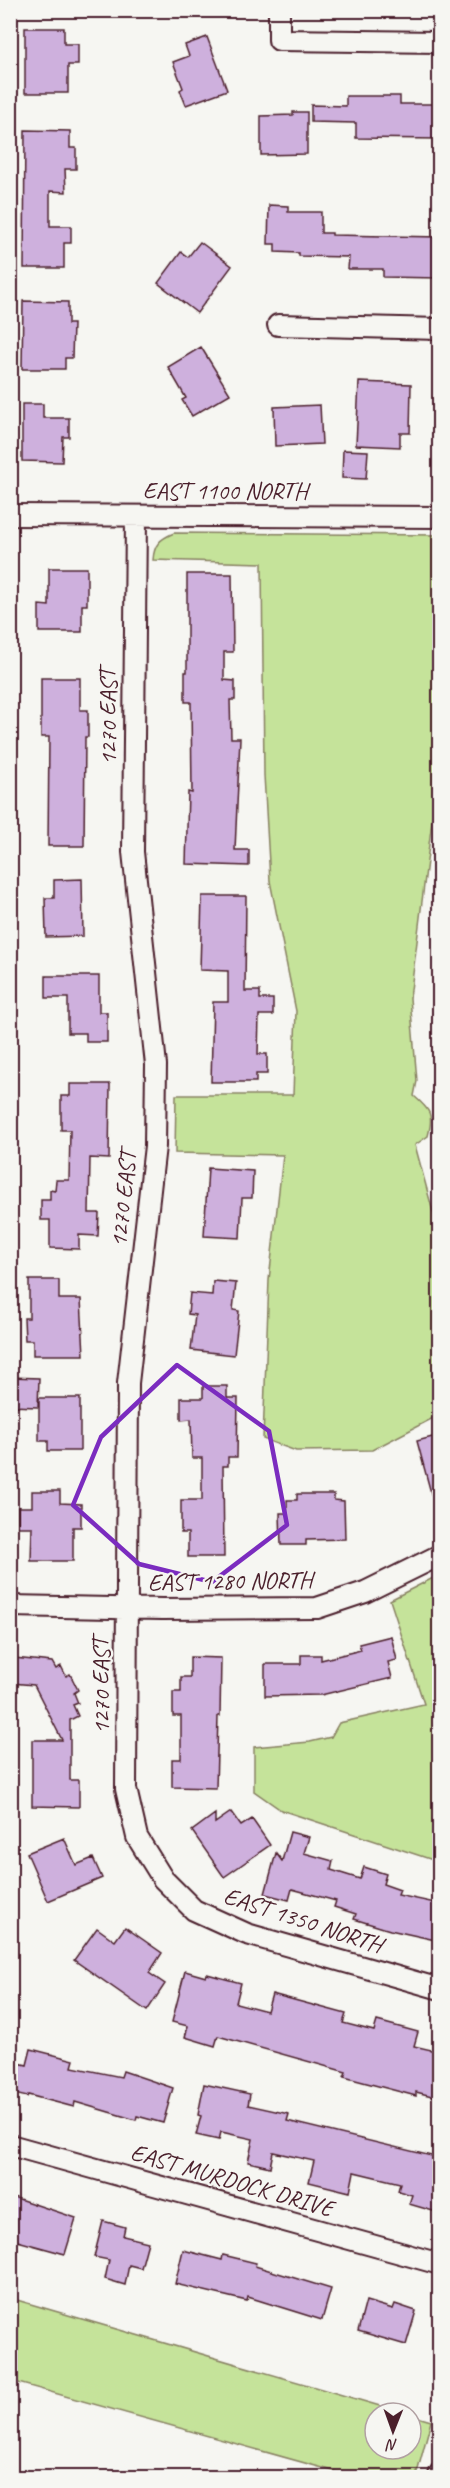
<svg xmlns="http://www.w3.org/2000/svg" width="450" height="2488" viewBox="0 0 450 2488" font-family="Caveat,sans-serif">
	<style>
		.green { fill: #c5e39a; stroke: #888162; stroke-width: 1.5 }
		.building { fill: #ceb0dd; stroke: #4a1f2b; stroke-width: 1.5 }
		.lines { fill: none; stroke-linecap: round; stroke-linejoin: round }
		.minor-casing { stroke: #4a1f2b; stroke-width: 24 }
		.minor { stroke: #f6f6f2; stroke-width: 20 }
		.marked { fill: none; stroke: #7b2cbf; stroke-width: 4.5; stroke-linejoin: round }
		.labels { text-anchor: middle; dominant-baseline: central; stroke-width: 4.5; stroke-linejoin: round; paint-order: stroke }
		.street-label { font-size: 24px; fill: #4a1f2b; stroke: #f6f6f2 }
	</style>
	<rect width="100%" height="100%" fill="#f6f6f2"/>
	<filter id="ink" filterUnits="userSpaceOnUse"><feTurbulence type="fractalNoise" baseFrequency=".0167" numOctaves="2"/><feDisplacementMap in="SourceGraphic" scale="12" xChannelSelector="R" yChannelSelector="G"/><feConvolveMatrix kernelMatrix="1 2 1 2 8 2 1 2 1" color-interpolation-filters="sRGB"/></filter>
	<g filter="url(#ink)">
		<path class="green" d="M174,533l265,2 1,221 -30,242 7,83 -3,15c16,14 20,18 14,40l-13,9 24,89v181l-67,35 -76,1 -33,-12 6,-159 14,-125 -108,-2 1,-58h117l3,-84 -26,-130 -6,-106 -2,-212 -109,-3c1,-16 7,-21 21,-27z
			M439,1575v287l-158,-52 -27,-19v-44l56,-5 21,-5 8,-14 85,-19 -34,-104z
			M10,2298l394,115h-29v36h36v-34l20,6 -15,56h-61l-344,-96z"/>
		<path class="building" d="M25,28h39v16h14v21h-10v28h-43z
			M207,37l20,53 -41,15 -6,-15 3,-2 -10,-26 16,-6 -4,-11z
			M346,96h54v8h40v35l-84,-1v-15l-45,-1v-17l35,1z
			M293,112h14v42l-46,1v-39l32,-1z
			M25,130l45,1v17h6v21h-11l1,23 -16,-1v35h21v17h-7v25h-40z
			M269,205l19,1v6h33v21h11v2l108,2v41l-57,-1v-8h-35l1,-12 -50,-1v-3l-24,-1v-8h-7z
			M200,242l32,24 -35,47 -39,-30 23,-31 7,5z
			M23,301l45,1v22h5l-1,34h-7v11h-43z
			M201,347l29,47 -38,22 -10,-16 4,-2 -18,-31z
			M359,382l52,2 -1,49h-10v14l-44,-2z
			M22,404h21v14h26v19h-6l-1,25 -40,-1z
			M320,405l2,39 -47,2 -1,-39z
			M343,450l25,1 -2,28 -24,-1z
			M49,568h38v37h-5v27h-43v-27l10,1z
			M187,574h45l1,78h-9v28l11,1v19h-5l1,38h9l-5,112h14v16l-63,-2 2,-72 4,1 -1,-91h-6v-30h2z
			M41,678h39v32h8v27h-3l-1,109h-36l1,-109h-8z
			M82,879l1,57 -37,1 -1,-39h9v-18z
			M202,896h44l-1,95h15v8h13v16h-14l-1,39h9v20h-11v8h-45l2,-80h15v-31l-28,-1z
			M46,976h53v36h8v30h-21v-9h-18v-35h-22z
			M70,1084h40l-1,75 -19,-1 -1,55h10l-1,23 -19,-1v14l-29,-1v-28h-9v-20h9v-10l5,1 1,-11h13l1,-50h-9v-34h9z
			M208,1168l45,3 -1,27h-10l-2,40 -36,-2z
			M29,1280h30v19h22l3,56h-51v-15h-8l-1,-22h5z
			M213,1281l23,2 -3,27 6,1 -5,44 -43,-5 4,-35 -7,-1 2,-21 22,2z
			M10,1377l29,1 -1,29 -28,-1z
			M203,1386h24v12h11l-1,59h-9v9h-5l1,91h-36v-24h-7v-33h21v-42h-10l-1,-39 -10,1v-22h22z
			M39,1398h41v53h-32v-10h-9z
			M440,1435v72l-5,1 -18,-67z
			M32,1491h28v12l21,1v23h-8v34h-42l1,-34h-14v-20h14z
			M297,1494h37v6l10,1 1,38 -39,1v5h-25l-1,-32h7v-13h10z
			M391,1636l6,24 -9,2 4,16 -71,17 -56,1v-32h36v-9h20v5l40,-10 -2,-6z
			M190,1657l31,1 -1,58h-2l-2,72 -44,-1v-28h9v-43h-8v-24h8v-15h9z
			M14,1658l38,4 4,7 5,-3 5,10 4,-2 8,16 -4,3 4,10 -5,2 5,11 -8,4v60h9v27l-47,-1v-66h30l-28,-55 -22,-2z
			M231,1812l10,14 11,-7 18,26 -46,32 -32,-46 23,-17v9z
			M290,1832l19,5 -5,16 29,8 -2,9 29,9 4,-12 22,7 -3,10 17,6 -2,5 42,9v37l-50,-11 -36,-11 2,-5 -22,-7 2,-6 -44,-12 -3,11 -24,-6 11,-41 6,8z
			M64,1838l12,27 17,-7 9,20 -54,23 -21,-48z
			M125,1927l37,26 -13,20 16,11 -18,27 -73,-51 23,-32 18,13z
			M185,1971l21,6 1,-3 34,9 -5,20 31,8 5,-17 74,20 -3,9 31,8 3,-10 41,11 -4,14 26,6v46l-24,-6v4l-72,-19 2,-5 -128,-36 -3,10 -30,-9 3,-11 -16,-4z
			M31,2049l43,11 -2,7 49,10 2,-6 50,17 -10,35 -26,-7 -1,4 -61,-18 -1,5 -46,-12 -1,2 -17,-4v-20l4,-11 13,3z
			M204,2084l46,10 -2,11 41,9 -2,7 153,37v55l-31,-9 3,-9 -14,-4 2,-8 -46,-11 -4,20 -41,-10 5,-21 -41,-9 -3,15 -22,-5 5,-23 -32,-7 -2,8 -23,-5 5,-19 -3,-1z
			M10,2196l66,22 -11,36 -55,-15z
			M103,2221l22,6 -2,9 25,6 -7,26 -12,-3 -4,20 -20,-6 4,-19 -15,-3z
			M183,2250l39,10 1,-5 33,8 -1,3 76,23 -9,31 -74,-23 -1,4 -72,-17z
			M366,2301l27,8 2,-5 21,7 -10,34 -48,-14z"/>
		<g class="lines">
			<g class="minor-casing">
				<path id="minor" d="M279,10v30l161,2
					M278,325l162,4
					M10,515l430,2
					M136,516l-3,336 23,213 -1,81 -27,237 -2,406 11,48 26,42 31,31 53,24 193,55
					M10,1606l152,3 155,-1 48,-16 75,-37
					M10,2145l430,119
					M438,2478l2,-5"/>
			</g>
			<use href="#minor" class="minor"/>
		</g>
	</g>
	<path class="marked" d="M177,1365l92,66 18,94 -75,57 -73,-18 -66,-59 28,-68z"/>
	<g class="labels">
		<g class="street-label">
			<text x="225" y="491">EAST 1100 NORTH</text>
			<text transform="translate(108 717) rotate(-90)">1270 EAST</text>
			<text transform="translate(123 1199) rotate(-84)">1270 EAST</text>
			<text transform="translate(230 1581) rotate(-1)">EAST 1280 NORTH</text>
			<text transform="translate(101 1686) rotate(-90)">1270 EAST</text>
			<text transform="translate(303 1920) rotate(18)">EAST 1350 NORTH</text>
			<text transform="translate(232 2180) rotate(16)">EAST MURDOCK DRIVE</text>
		</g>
	</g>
	<rect width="450" height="2488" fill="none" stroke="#f6f6f2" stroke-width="36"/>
	<rect x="18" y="18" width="414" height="2452" fill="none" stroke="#4a1f2b" stroke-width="2" filter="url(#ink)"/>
	<g transform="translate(393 2431) rotate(181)"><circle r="28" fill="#f6f6f2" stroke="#b1a0a2" stroke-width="1.5"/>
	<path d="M0-4.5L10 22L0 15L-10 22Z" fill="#4a1f2b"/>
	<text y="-9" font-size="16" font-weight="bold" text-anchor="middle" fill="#4a1f2b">N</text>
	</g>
</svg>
